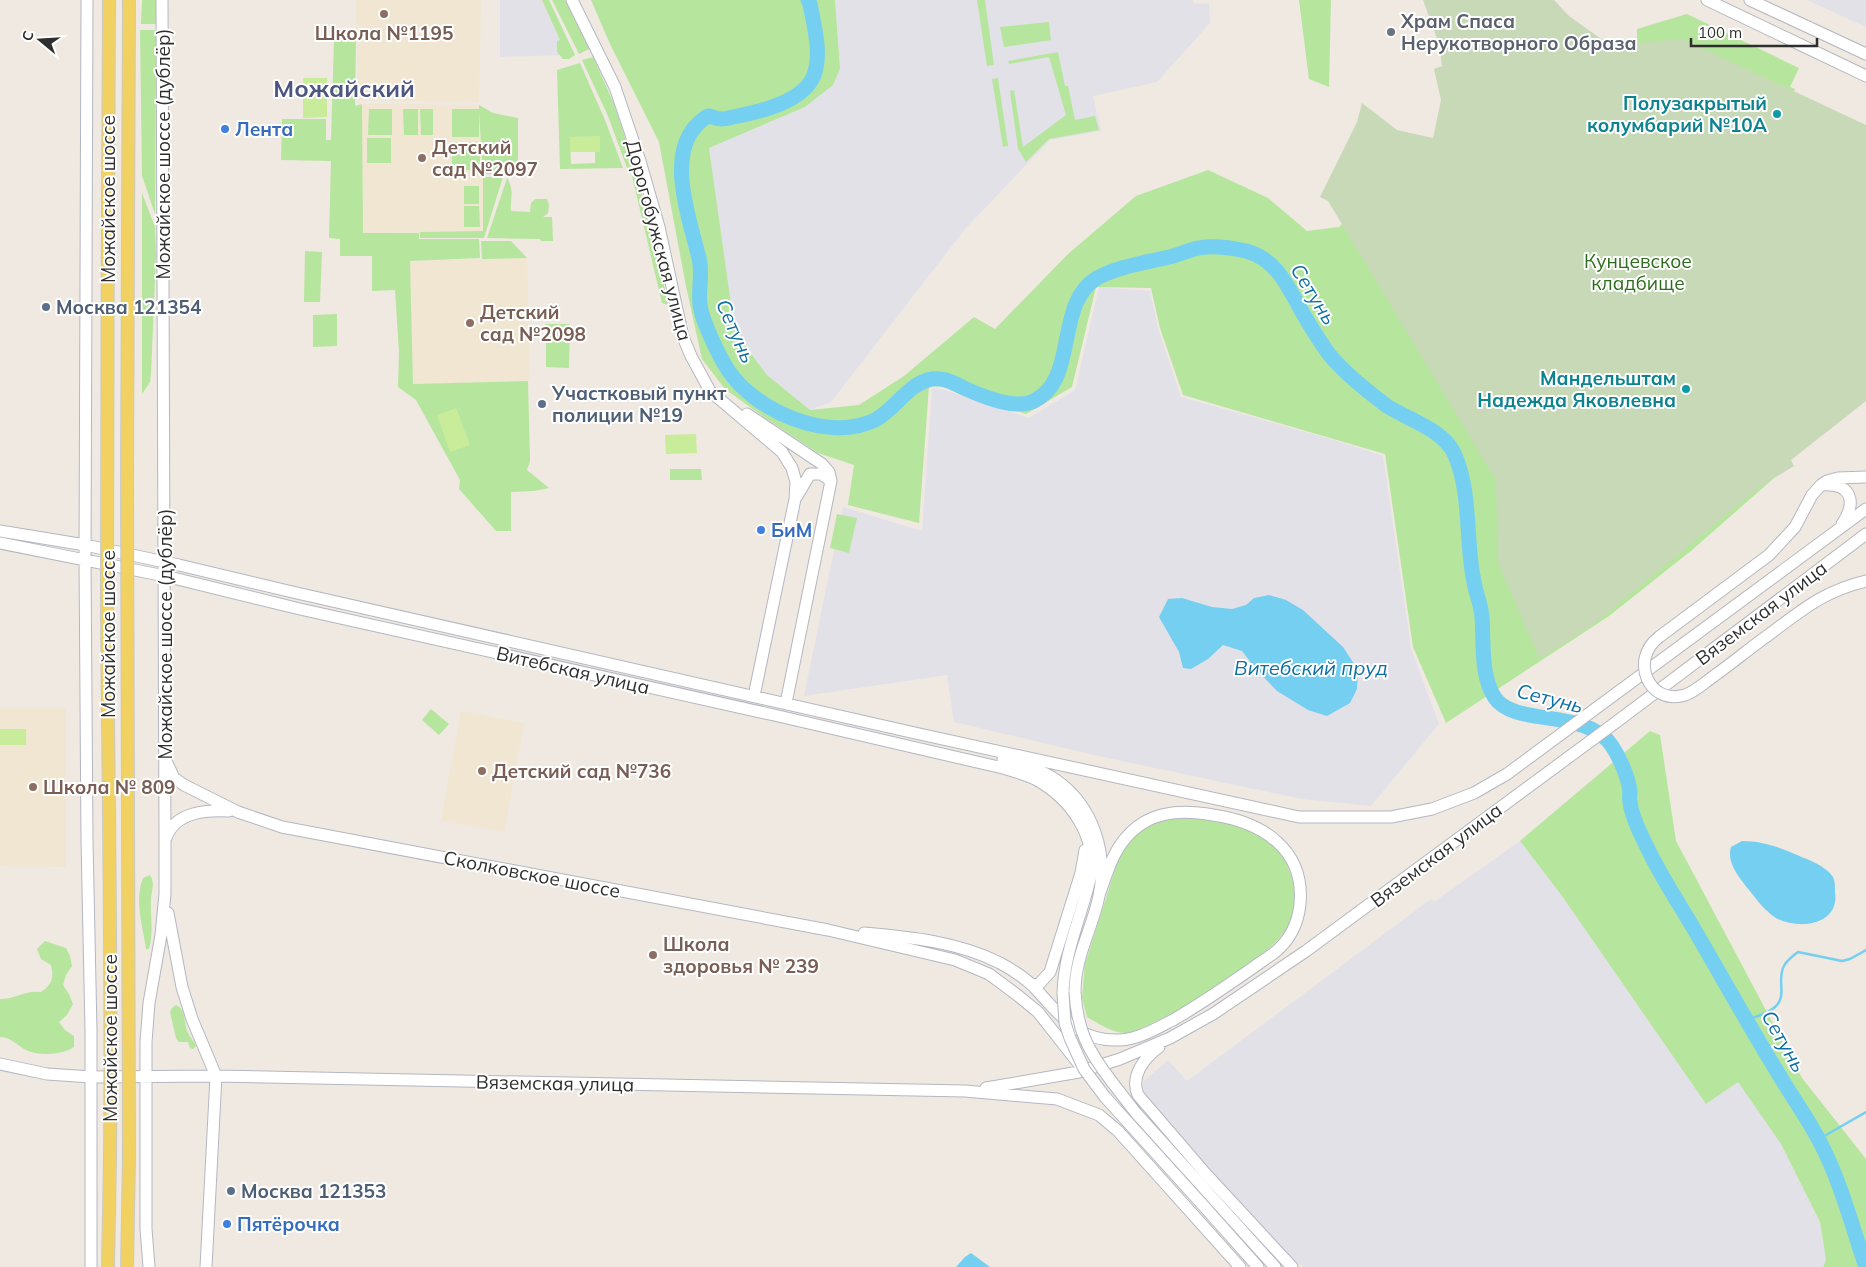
<svg xmlns="http://www.w3.org/2000/svg" width="1866" height="1267" viewBox="0 0 1866 1267" font-family="Mulish,sans-serif">
	<style>
		.industrial { fill: #e3e1e8 }
		.education { fill: #f0e6d1 }
		.green { fill: #b6e59e; fill-rule: evenodd }
		.cemetery { fill: #c8d9b8 }
		.pitch { fill: #c9ec9a }
		.water { fill: #75cff0 }
		.lines { fill: none; stroke-linecap: round; stroke-linejoin: round }
		.stream { stroke: #75cff0; stroke-width: 2.5 }
		.river { stroke: #75cff0; stroke-width: 15 }
		.secondary-casing { stroke: #b4b7c1; stroke-width: 13 }
		.primary-casing { stroke: #c9c9c9; stroke-width: 14 }
		.secondary { stroke: #fff; stroke-width: 11 }
		.primary { stroke: #f2d163; stroke-width: 12 }
		.secondary-bridge-casing { stroke: #b4b7c1; stroke-width: 13; stroke-linecap: butt }
		.primary-bridge-casing { stroke: #c9c9c9; stroke-width: 14; stroke-linecap: butt }
		.secondary-bridge { stroke: #fff; stroke-width: 11 }
		.primary-bridge { stroke: #f2d163; stroke-width: 12 }
		.education-dot { fill: #8d6e63; stroke: #fff; stroke-width: 2 }
		.worship-dot { fill: #6b7280; stroke: #fff; stroke-width: 2 }
		.culture-dot { fill: #0f9aa8; stroke: #fff; stroke-width: 2 }
		.shop-dot { fill: #3f7fe0; stroke: #fff; stroke-width: 2 }
		.service-dot { fill: #5c6f8a; stroke: #fff; stroke-width: 2 }
		.labels { text-anchor: middle; dominant-baseline: central; stroke-width: 4; stroke-linejoin: round; paint-order: stroke }
		.worship-label { font-size: 19px; font-weight: bold; fill: #5b616d; stroke: #fff; text-anchor: start }
		.education-label { font-size: 19px; font-weight: bold; fill: #785e54; stroke: #fff; text-anchor: start }
		.culture-label { font-size: 19px; font-weight: bold; fill: #0d838f; stroke: #fff; text-anchor: end }
		.shop-label { font-size: 19px; font-weight: bold; fill: #366cbe; stroke: #fff; text-anchor: start }
		.street-label { font-size: 19px; fill: #2e2e2e; stroke: #fff }
		.park-label { font-size: 19px; fill: #2c6e1b; stroke: #fff }
		.service-label { font-size: 19px; font-weight: bold; fill: #4e5e75; stroke: #fff; text-anchor: start }
		.water-label { font-size: 20px; font-style: italic; fill: #0d6fa3; stroke: #fff }
		.district-label { font-size: 24px; font-weight: bold; fill: #4d5680; stroke: #fff }
	</style>
	<rect width="100%" height="100%" fill="#efe9e1"/>
	<path class="industrial" d="M500,0h42l25,55 -67,2z
		M835,0h358l1,4 15,-1 1,20 -53,59 -64,14 8,35 -51,9 -85,89 -134,173 -21,8 -43,-35 -32,-43 -26,-184 96,-41 35,-38z
		M1807,0h59v27z
		M1099,287l51,4 8,37 23,69 153,43 49,16 28,192 28,76 -68,82 -69,-7 -208,-44 -140,-33 -7,-47 -143,21 39,-189 79,24 10,-143 13,2 84,28 46,-28z
		M1520,841l42,55 144,208 32,-23 43,63 39,78 6,38 -3,7h-519l-20,-13 -142,-162 2,-11 24,-21 19,21 244,-182 3,3z"/>
	<path class="education" d="M356,0h125l-2,102 -121,-2z
		M362,104l117,1 4,69v58l-120,1z
		M527,258l3,123 -117,3 -3,-123z
		M0,708h66v159l-66,-1z
		M461,711l63,12 -20,109 -63,-12z"/>
	<path class="green" d="M142,0h14v24h-15z
		M542,0h7l26,55 -6,4h-6l-6,-7v-11l3,-1z
		M552,0h13l24,49 -10,5z
		M591,0h244l5,69 -7,16 -28,22 -96,41 26,184 32,43 43,35 49,-5 45,-29 70,-59 21,12 73,-75 68,-58 72,-26 60,28 39,33 32,-4 5,-5 50,-91 40,10 15,-70 -22,-71 189,52 21,-5v-18l50,-15 112,54 -9,19 5,2 -10,22 -1,334 6,19 -98,86 -83,66 -163,107 -33,-76 -28,-193 -202,-59 -23,-67 -9,-40 -55,-1 -24,100 -46,27 -74,-27 -23,-1 -10,137 -71,-18 6,-40 -36,-12 -50,-33 -43,-31 -23,-30 -16,-73 -27,-144 -49,-98z
		M977,0h8l9,65 -7,1z
		M1299,0h32l-2,87 -20,-8z
		M1049,22l2,18 -47,7 -4,-20z
		M140,30h16l-1,184 -13,-38z
		M334,40l22,1 -1,65 7,-2 1,129h56v6h60l1,19 -70,3 3,123 115,-3 2,80 -3,9 22,18 -15,3 -23,1v39h-15l-37,-42 1,-9 -44,-80 -18,-13 1,-35 -4,-62 -23,1v-35h-32v-17l-11,-1 2,-77 -50,-1 1,-41h44v21h5z
		M1058,52l7,34h3l7,34 20,-4 4,14 -50,9 -23,23 -8,-13 -8,-58 4,-1 9,57 43,-32 -17,-58 -40,7 -1,-3z
		M593,57l21,47 19,58 -1,4 -5,2 -19,-52 -26,-56z
		M580,63l25,57 18,48 -63,1 -3,-99zM570,137l30,14 -5,1v11l-24,1z
		M998,78l10,68 -5,1 -11,-68z
		M479,105l14,8 25,5v56h-35l-4,-62v25h-27v-28h27z
		M369,109h23v26h-24z
		M403,109h15v26h-14z
		M420,109h13v26h-12z
		M367,138h24v25h-24z
		M452,142h28v28h-28z
		M633,175l5,3 1,5 19,73 10,49 -6,-2 -30,-127z
		M483,177h20l-19,61h-64v-6l63,-1z
		M507,178c8,13 3,19 4,33l19,1 1,-9 4,-4h12l2,6 -1,8 -5,4h9l1,24h-12l-1,-2 -53,-1z
		M464,186h15v18h-15z
		M142,193l13,34 1,28 -5,119 -1,8 -8,12z
		M464,206h15l1,21h-16z
		M481,241h30l16,17 -45,1z
		M305,251l17,1 -2,50h-16z
		M337,314v32l-24,1v-32z
		M546,324h24l-1,44 -23,-1z
		M670,469h31l1,11h-32z
		M837,514l20,4 -8,35 -19,-5z
		M431,709l18,15 -10,11 -17,-15z
		M1650,731l10,4 16,106 126,237 64,81v108h-43l3,-7 -6,-38 -39,-78 -43,-62 -32,22 -144,-208 -42,-55z
		M1171,816c51,3 108,8 122,66 3,13 4,29 -3,41 -16,30 -65,58 -93,76 -13,8 -59,34 -72,34 -13,0 -27,-10 -38,-16l-5,-19 3,-34 34,-107c12,-21 29,-34 52,-41z
		M150,875c5,8 2,14 1,23 -1,17 3,34 -2,51h-3c-3,-22 -12,-48 -3,-71z
		M45,941l21,7 4,8 2,10 -6,9 -3,10 6,9 4,10 -6,11 -8,7 6,8 9,6v11c-12,8 -36,10 -50,2 -8,-5 -14,-12 -24,-12v-38c16,0 24,-9 41,-7 11,-7 13,-14 10,-27l-10,-6 -4,-10z
		M176,1005c10,4 8,18 11,26 2,5 7,10 9,15l-3,3 -3,-1 -2,-6h-9l-3,-4 -6,-26 2,-4z"/>
	<path class="cemetery" d="M1423,0h131l15,16 35,25 23,3 55,-5 184,86v276l-75,59 3,6 -33,20 -167,138 -54,35 -42,-96 -2,-83 -168,-279 -8,-4 37,-75 5,-19 35,27 36,8 8,-38 -7,-31 8,-3 -3,-22z"/>
	<path class="pitch" d="M303,78h24v39l-24,1z
		M600,136v16h-30v-15z
		M456,408l14,37 -20,7 -13,-37z
		M696,434l1,19 -31,1 -1,-19z
		M0,729h26v16h-26z"/>
	<path class="water" d="M1269,595l17,5 17,10 40,37 15,23 -1,19 -7,14 -23,13 -19,-6 -31,-19 -22,-23 -13,-17 -19,-6 -15,14 -17,10 -8,-1 -4,-16 -20,-35 9,-18 14,-1 30,9 20,2 14,-4 8,-7z
		M1742,841c20,0 37,6 55,14 12,5 29,11 36,22 2,4 2,10 2,15 5,34 -37,38 -59,26 -11,-7 -19,-18 -27,-28 -9,-12 -23,-27 -18,-43z
		M971,1253l19,14h-34l9,-10z"/>
	<g class="lines">
		<path class="stream" d="M1746,1020c9,-3 22,-6 29,-13 13,-12 1,-27 9,-41 3,-6 9,-10 14,-14l44,9 8,-2 16,-9
			M1819,1139l47,-27"/>
		<path class="river" d="M808,0l2,4c4,22 12,49 4,71 -10,27 -55,37 -81,42 -4,1 -8,2 -11,2 -15,-1 -10,-8 -22,3 -36,31 -10,98 -1,136 4,16 -1,30 1,47 2,16 19,51 28,65 27,41 100,73 147,50 20,-10 33,-37 57,-41 13,-2 23,5 34,10 18,8 50,21 68,12 45,-22 20,-97 63,-123 20,-11 46,-15 68,-20 12,-2 22,-8 34,-10 14,-3 33,0 47,3 30,8 41,34 55,59 8,14 16,27 25,40 14,20 41,41 61,56 22,14 55,23 67,47 18,40 11,87 20,129 2,12 7,22 8,35 2,26 -2,58 13,81 20,29 92,10 117,48 8,12 16,31 18,45 0,3 -1,7 0,11 2,15 10,31 17,45 13,28 31,55 47,82 28,48 55,97 84,144 14,24 31,47 43,71 20,39 31,82 45,123"/>
		<g class="secondary-casing">
			<path id="secondary" d="M87,0l-2,559 2,281 4,191v236
				M572,0l43,87 25,74 19,66 24,110 8,19 19,35 72,61 10,16 4,14 -1,17 -41,197
				M1707,0l159,76
				M1750,0l116,54
				M747,414l75,50 7,8 2,9 -45,222
				M1822,485c30,-2 35,17 20,39
				M797,496l13,-22h11l10,7
				M0,531l85,14 94,20 109,26 627,142 384,84h92l41,-8 42,-16 33,-19 359,-265
				M0,543l165,33 135,33 474,106 229,53c10,3 22,6 32,11 35,19 64,58 55,100 -9,38 -26,74 -27,114
				M1767,636c34,-25 56,-45 99,-55
				M1659,637l110,-82 26,-28 17,-32 9,-10 6,-4 11,-3 28,-1
				M1003,760c18,5 38,9 53,20 37,26 52,73 43,116 -7,34 -24,60 -24,96
				M167,763l7,15 10,7 54,27 44,15 546,103 127,30 34,14 27,20 22,18 41,52
				M166,838c9,-26 39,-28 63,-27
				M168,913l14,74 10,32 24,57 -10,191
				M864,933c46,4 95,9 136,30 11,6 25,15 34,24 26,28 44,55 86,53 19,-1 37,-12 53,-20 35,-20 68,-44 101,-67 15,-12 24,-29 26,-49 5,-55 -38,-82 -87,-89 -34,-6 -66,-4 -89,25 -13,16 -18,37 -25,55
				M1032,985l8,-2 10,-11 31,-99 4,-23
				M1159,1047c-15,11 -29,29 -21,48l67,78 87,94
				M0,1064l47,10 44,3 125,-1 749,15 92,8 42,16 19,16 122,136
				M1112,1082l24,31 139,154
				M986,1088l93,-16 41,-13 50,-21 43,-24 93,-63 313,-231 247,-186
				M1201,1203l57,64
				M149,1267l-3,-38v-187l3,-39 12,-68 4,-41v-53l-3,-841"/>
		</g>
		<g class="primary-casing">
			<path id="primary" d="M108,1267l2,-110
				M127,1267l2,-110"/>
		</g>
		<use href="#secondary" class="secondary"/>
		<use href="#primary" class="primary"/>
		<g class="secondary-bridge-casing">
			<path id="secondary-bridge" d="M1659,637c-30,23 -10,69 26,58 11,-4 20,-13 29,-19 18,-13 35,-27 53,-40
				M1075,992c2,39 14,60 37,90
				M1063,993l2,30 5,15 14,31 21,28 96,106"/>
		</g>
		<g class="primary-bridge-casing">
			<path id="primary-bridge" d="M109,0c-1,198 -2,395 -2,593 1,188 5,376 3,564
				M129,1157l-2,-678 2,-479"/>
		</g>
		<use href="#secondary-bridge" class="secondary-bridge"/>
		<use href="#primary-bridge" class="primary-bridge"/>
	</g>
	<g class="education-dot">
		<circle cx="384" cy="14" r="5"/>
		<circle cx="422" cy="158" r="5"/>
		<circle cx="470" cy="323" r="5"/>
		<circle cx="482" cy="771" r="5"/>
		<circle cx="33" cy="787" r="5"/>
		<circle cx="653" cy="955" r="5"/>
	</g>
	<circle class="worship-dot" cx="1391" cy="32" r="5"/>
	<g class="culture-dot">
		<circle cx="1777" cy="114" r="5"/>
		<circle cx="1686" cy="389" r="5"/>
	</g>
	<g class="shop-dot">
		<circle cx="225" cy="129" r="5"/>
		<circle cx="761" cy="530" r="5"/>
		<circle cx="227" cy="1224" r="5"/>
	</g>
	<g class="service-dot">
		<circle cx="46" cy="307" r="5"/>
		<circle cx="542" cy="404" r="5"/>
		<circle cx="231" cy="1191" r="5"/>
	</g>
	<g class="labels">
		<g class="worship-label">
			<text x="1401" y="21">Храм Спаса<tspan x="1401" dy="22">Нерукотворного Образа</tspan></text>
		</g>
		<g class="education-label">
			<text x="384" y="33" text-anchor="middle">Школа №1195</text>
			<text x="432" y="147">Детский<tspan x="432" dy="22">сад №2097</tspan></text>
			<text x="480" y="312">Детский<tspan x="480" dy="22">сад №2098</tspan></text>
			<text x="492" y="771">Детский сад №736</text>
			<text x="43" y="787">Школа № 809</text>
			<text x="663" y="944">Школа<tspan x="663" dy="22">здоровья № 239</tspan></text>
		</g>
		<g class="culture-label">
			<text x="1767" y="103">Полузакрытый<tspan x="1767" dy="22">колумбарий №10А</tspan></text>
			<text x="1676" y="378">Мандельштам<tspan x="1676" dy="22">Надежда Яковлевна</tspan></text>
		</g>
		<g class="shop-label">
			<text x="235" y="129">Лента</text>
			<text x="771" y="530">БиМ</text>
			<text x="237" y="1224">Пятёрочка</text>
		</g>
		<g class="street-label">
			<text transform="translate(163 154) rotate(-90)">Можайское шоссе (дублёр)</text>
			<text transform="translate(108 199) rotate(-90)">Можайское шоссе</text>
			<text transform="translate(659 240) rotate(75)">Дорогобужская улица</text>
			<text transform="translate(1761 613) rotate(-37)">Вяземская улица</text>
			<text transform="translate(108 634) rotate(-90)">Можайское шоссе</text>
			<text transform="translate(165 634) rotate(-90)">Можайское шоссе (дублёр)</text>
			<text transform="translate(573 670) rotate(13)">Витебская улица</text>
			<text transform="translate(1436 855) rotate(-37)">Вяземская улица</text>
			<text transform="translate(532 874) rotate(11)">Сколковское шоссе</text>
			<text transform="translate(110 1038) rotate(-90)">Можайское шоссе</text>
			<text transform="translate(555 1083) rotate(1)">Вяземская улица</text>
		</g>
		<g class="park-label">
			<text x="1638" y="261">Кунцевское<tspan x="1638" dy="22">кладбище</tspan></text>
		</g>
		<g class="service-label">
			<text x="56" y="307">Москва 121354</text>
			<text x="552" y="393">Участковый пункт<tspan x="552" dy="22">полиции №19</tspan></text>
			<text x="241" y="1191">Москва 121353</text>
		</g>
		<g class="water-label">
			<text transform="translate(1314 294) rotate(58)">Сетунь</text>
			<text transform="translate(736 331) rotate(66)">Сетунь</text>
			<text x="1311" y="667">Витебский пруд</text>
			<text transform="translate(1550 698) rotate(14)">Сетунь</text>
			<text transform="translate(1784 1041) rotate(60)">Сетунь</text>
		</g>
		<g class="district-label">
			<text x="344" y="88">Можайский</text>
		</g>
	</g>
	<g transform="translate(40 40) rotate(288)" stroke="#ffffff" stroke-width="4" paint-order="stroke">
	<path d="M0-4L9 19L0 12L-9 19Z" fill="#2e2e2e"/>
	<text y="-8" font-size="14" font-weight="bold" text-anchor="middle" fill="#2e2e2e">С</text>
	</g>
	<path d="M1691 38v8h126v-8" fill="none" stroke="#2e2e2e" stroke-width="2.5"/>
	<text x="1698" y="38" font-size="15" fill="#2e2e2e" stroke="#ffffff" stroke-width="4" paint-order="stroke">100 m</text>
</svg>
